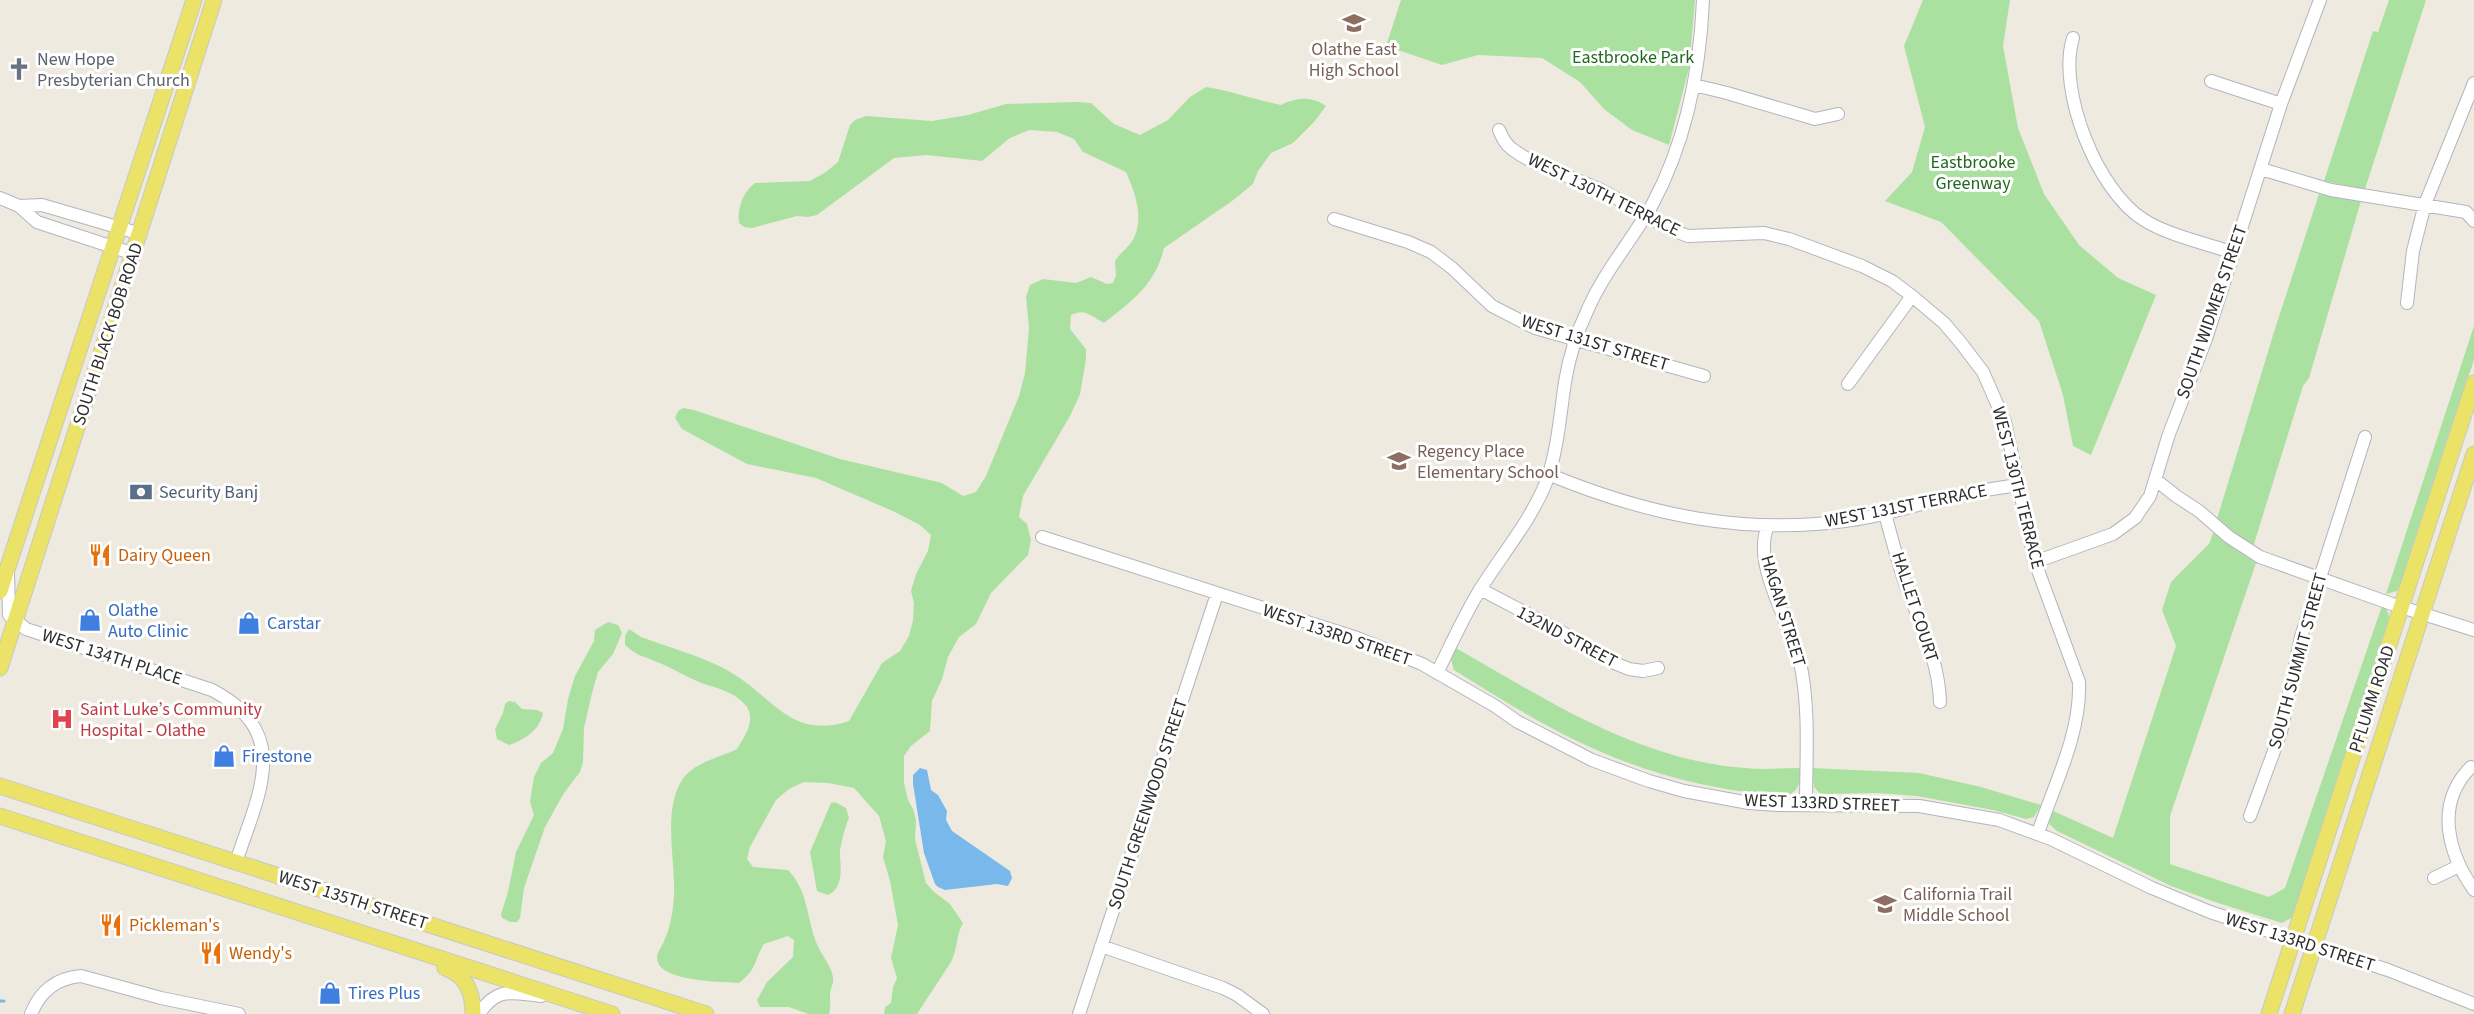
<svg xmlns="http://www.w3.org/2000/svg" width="2474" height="1014" viewBox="0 0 2474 1014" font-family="'Source Sans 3',sans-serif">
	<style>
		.green { fill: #abe1a0 }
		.water { fill: #79b8ea }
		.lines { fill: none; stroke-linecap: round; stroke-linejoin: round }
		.stream { stroke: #79b8ea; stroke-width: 3 }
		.minor-casing { stroke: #b3b4bf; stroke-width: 14 }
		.major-casing { stroke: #c8c8c8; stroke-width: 17 }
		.minor { stroke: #fff; stroke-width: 12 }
		.major { stroke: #ebe367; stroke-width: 15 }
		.labels { text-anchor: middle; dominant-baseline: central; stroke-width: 6; stroke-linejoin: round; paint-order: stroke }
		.education-label { font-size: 18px; fill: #785e54; stroke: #fff; text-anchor: start }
		.park-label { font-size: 18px; fill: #21691e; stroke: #fff }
		.worship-label { font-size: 18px; fill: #5b616d; stroke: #fff; text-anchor: start }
		.street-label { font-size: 18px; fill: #2d2d2d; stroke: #fff }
		.service-label { font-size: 18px; fill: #4e5e75; stroke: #fff; text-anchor: start }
		.food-label { font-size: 18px; fill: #c56008; stroke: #fff; text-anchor: start }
		.shop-label { font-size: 18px; fill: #366cbe; stroke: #fff; text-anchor: start }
		.health-label { font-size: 18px; fill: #be3a42; stroke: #fff; text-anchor: start }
	</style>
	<rect width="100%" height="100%" fill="#eeeae0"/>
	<path class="green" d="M1401,0h294l-6,68 -20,77 -37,-15 -28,-21 -24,-27 -38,-24 -64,-3 -36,10 -56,-19z
		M1923,0h87l-7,46 15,82 26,66 35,51 39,33 38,17 -65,160 -18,-9 -10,-51 -24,-74 -98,-99 -56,-21 27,-29 13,-45 -21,-81z
		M2389,0h37l-61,189 -41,-8 49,-150 5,1z
		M1206,87c26,4 50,13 75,18 15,-8 31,-9 45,1l-12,16 -21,21 -22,10 -13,18 -5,13 -21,17 -68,47c-9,37 -31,52 -60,75 -13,-7 -19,-15 -33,-8l-1,14 16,20v10l-6,35 -10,22 -47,80 -4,21 8,7 4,16 -3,15 -37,38 -15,31 -17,13 -11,20 -6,22 -10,22 -2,30 -19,15 -7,10v27l4,17 5,9 3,11 -1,19 11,44 8,9 16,12 13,19c-7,11 -5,26 -12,39l-34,52h-33l1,-7 6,-4 2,-16 4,-9 -6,-20 7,-33 -8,-44 -7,-24 3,-16 -7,-25 -25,-28 -26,-5 -24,-1 -15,7 -13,11 -26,47 -3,12 6,8 35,3c19,19 19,46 27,69 4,14 16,25 18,38 1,7 -3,12 -3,18 0,7 1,12 -1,19h-21l-19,-7h-29l-3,-7 10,-18 26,-25 1,-17 -6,-4 -24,8c-11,18 -6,24 -25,39 -19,-1 -67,-2 -79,-17 -2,-3 -3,-5 -3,-8 0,-7 5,-11 7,-17 6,-12 9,-30 10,-44 2,-35 -12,-86 8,-117 12,-18 37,-22 55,-31 7,-12 19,-28 10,-42 -12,-16 -32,-19 -48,-25 -15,-6 -28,-15 -42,-20 -16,-7 -18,-5 -32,-17v-9l4,-7 12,8c29,11 65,20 91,36 42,25 59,67 117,48l33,-58 18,-12 9,-15 4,-16 1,-17 -3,-12 5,-17 12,-23 3,-16 -11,-10 -25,-13 -79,-34 -69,-14 -65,-35 -7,-11 3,-7 5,-3 11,2 146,49 102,24 21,13 13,-4 10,-16 33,-80 6,-23 4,-45 -3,-31 4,-12 13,-6 33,4 15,-6 16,7 6,-1 3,-7 -1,-15c5,-8 14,-14 19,-23 10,-22 1,-45 -8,-66l-43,-20 -9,-13 -17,-7 -28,-2 -19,8 -28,23 -55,-6 -33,3 -77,57 -9,2 -11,-1 -45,12 -8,-1 -5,-4c-2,-15 4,-31 16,-40l55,-2 16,-9 12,-10 12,-37 5,-5 11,-4 66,5 36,-6 38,-11 69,-2 16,1 23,21 26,11 28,-15 22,-23z
		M2319,194l42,7 -52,177 -6,8 -50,161 -36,-28 57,-187z
		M2474,326v34l-74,226 -3,5 -11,3z
		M2214,531l19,17 23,15 -86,253v48l99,33 16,-9 97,-282c6,4 7,7 7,14l-92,287 -4,10 -11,6 -64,-20 -47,-17 -114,-55 -8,-7 2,-14 62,28 63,-192 -14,-36 9,-28 38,-38z
		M608,622l10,3 4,8 -9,21 -15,18 -6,21 -8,35 -1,34 -3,10 -16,21 -19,34 -21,61 -4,30 -3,4h-7l-8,-4 -1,-4 7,-22 8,-40 18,-37 -4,-13 4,-25 7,-14 12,-10 10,-24 5,-30 7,-23 19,-35 1,-11z
		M1456,648c91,52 181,112 289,120 19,2 37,0 56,0 -1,12 0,19 -10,26 -32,1 -64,-4 -95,-11 -95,-22 -161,-62 -242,-113l-3,-10z
		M509,701l6,1 7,7 15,1 6,3c-3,17 -19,27 -34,32l-12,-6 -2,-10 8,-16 2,-9z
		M1812,768l107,5 62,14 60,18 -7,12 -8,2 -33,-9 -76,-14 -39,-3 -58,1 -6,-7z
		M835,802l11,6 3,10c-3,6 -10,31 -9,38 1,14 3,32 -12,39l-11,-4 -7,-39 21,-49z"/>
	<path class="water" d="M920,768l7,2 4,20 7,5 9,16 -1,9 6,11 58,40 2,7 -4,8 -11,-2 -52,6 -7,-3 -3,-3 -11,-31 -11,-69v-9z"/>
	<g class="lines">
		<path class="stream" d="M0,1001h4"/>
		<g class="minor-casing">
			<path id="minor" d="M2073,38c-16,52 24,153 71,182 26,16 61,23 90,33
				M2211,81l70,23
				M1694,85l33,8 88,26 23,-5
				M1499,130c3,7 6,14 13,19 27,20 59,27 89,41 29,14 55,35 87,46l76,-3 25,6 73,27 30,15 20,15 32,27 17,20 22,29 22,50 30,140 44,120c2,52 -25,103 -41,151
				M2261,169l70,21 135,22 8,9
				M0,198l19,8 18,16 97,32
				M19,206l23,-1 99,29
				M1334,219l74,23 23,10 21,16 40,38 43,22 169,48
				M2407,303l6,-52 12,-47 49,-121
				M1848,384l64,-88
				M1548,474c99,41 197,62 304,46 35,-5 68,-17 103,-24 21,-5 42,-8 63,-11
				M2156,480l20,16 23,15 30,26 31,20 132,47 82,26
				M1885,514c6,21 11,42 18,63 14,40 36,82 37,125
				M1768,526c-17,38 23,97 32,136 10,46 6,96 6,143
				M1042,537l315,101 65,26 73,42 23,16 74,38 57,21 35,10 65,12 29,2 141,1 80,14 52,19 101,49 58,24 178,58 86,34
				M2035,562l78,-28 22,-16 15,-22 19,-62 37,-95 75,-235 39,-104
				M8,572l1,43 17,14 186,61c82,43 46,105 24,172
				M1480,589l80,42 52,31 17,7 14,2 15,-3
				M1437,673c14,-28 27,-58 44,-85 22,-35 51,-69 66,-108 11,-32 13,-65 18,-98 4,-25 12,-50 23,-73 16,-37 44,-69 64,-104 34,-63 48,-134 51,-205
				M2471,767c-36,36 -24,85 3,123
				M2250,816l31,-84 20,-95 64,-200
				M2434,878l25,-12
				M1101,946l122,42 14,7 26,19
				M31,1014c9,-23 26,-36 50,-38l80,22 78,16
				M479,1014c18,-28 33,-21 62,-18
				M1079,1014l138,-420"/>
		</g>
		<g class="major-casing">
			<path id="major" d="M0,591l194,-591
				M0,668l214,-668
				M0,786l706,228
				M0,816l612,198
				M445,968c21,7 28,24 28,46
				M2269,1014l205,-631
				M2292,1014l182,-560"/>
		</g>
		<use href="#minor" class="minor"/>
		<use href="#major" class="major"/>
	</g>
	<defs>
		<g id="school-bare" transform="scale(1.8)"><path d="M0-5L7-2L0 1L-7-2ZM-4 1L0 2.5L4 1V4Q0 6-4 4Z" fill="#8d6e63" stroke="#fff" stroke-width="2.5" paint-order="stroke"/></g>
		<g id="church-bare" transform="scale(1.8)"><path d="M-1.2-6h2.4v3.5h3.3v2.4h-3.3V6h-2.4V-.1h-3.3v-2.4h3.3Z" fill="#6b7280" stroke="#fff" stroke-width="2.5" paint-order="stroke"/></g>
		<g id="bank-bare" transform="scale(1.8)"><path d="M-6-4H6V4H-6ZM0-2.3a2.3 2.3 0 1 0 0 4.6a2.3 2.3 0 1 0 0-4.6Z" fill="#5c6f8a" stroke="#fff" stroke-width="2.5" paint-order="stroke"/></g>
		<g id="restaurant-bare" transform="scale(1.8)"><path d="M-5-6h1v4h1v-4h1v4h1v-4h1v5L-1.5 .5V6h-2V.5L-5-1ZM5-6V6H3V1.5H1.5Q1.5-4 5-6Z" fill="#e8710a" stroke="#fff" stroke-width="2.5" paint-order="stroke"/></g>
		<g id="shop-bare" transform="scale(1.8)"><path d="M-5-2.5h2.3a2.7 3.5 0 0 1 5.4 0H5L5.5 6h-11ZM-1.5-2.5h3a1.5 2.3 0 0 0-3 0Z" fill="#3f7fe0" stroke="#fff" stroke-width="2.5" paint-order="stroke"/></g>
		<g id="hospital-bare" transform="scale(1.8)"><path d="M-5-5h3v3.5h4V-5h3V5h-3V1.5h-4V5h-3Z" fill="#e0444e" stroke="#fff" stroke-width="2.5" paint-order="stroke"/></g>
	</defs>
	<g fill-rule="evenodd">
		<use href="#school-bare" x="1354" y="23"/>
		<use href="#church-bare" x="19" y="69"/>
		<use href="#school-bare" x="1399" y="461"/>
		<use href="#bank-bare" x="141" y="492"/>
		<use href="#restaurant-bare" x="100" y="555"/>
		<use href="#shop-bare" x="90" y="620"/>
		<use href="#shop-bare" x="249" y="623"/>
		<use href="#hospital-bare" x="62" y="719"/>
		<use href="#shop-bare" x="224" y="756"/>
		<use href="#school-bare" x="1885" y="904"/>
		<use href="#restaurant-bare" x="111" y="925"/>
		<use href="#restaurant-bare" x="211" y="953"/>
		<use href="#shop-bare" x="330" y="993"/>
	</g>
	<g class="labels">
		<g class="education-label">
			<text x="1354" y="49" text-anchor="middle">Olathe East<tspan x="1354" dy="21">High School</tspan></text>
			<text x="1417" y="451">Regency Place<tspan x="1417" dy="21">Elementary School</tspan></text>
			<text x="1903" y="894">California Trail<tspan x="1903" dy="21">Middle School</tspan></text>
		</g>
		<g class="park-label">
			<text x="1633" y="57">Eastbrooke Park</text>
			<text x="1973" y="162">Eastbrooke<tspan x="1973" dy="21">Greenway</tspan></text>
		</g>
		<g class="worship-label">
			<text x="37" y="59">New Hope<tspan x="37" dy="21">Presbyterian Church</tspan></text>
		</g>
		<g class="street-label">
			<text transform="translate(1604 195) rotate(26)">WEST 130TH TERRACE</text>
			<text transform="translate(2212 312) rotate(-71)">SOUTH WIDMER STREET</text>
			<text transform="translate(108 334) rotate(-72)">SOUTH BLACK BOB ROAD</text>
			<text transform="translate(1595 343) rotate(17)">WEST 131ST STREET</text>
			<text transform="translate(2018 488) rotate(76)">WEST 130TH TERRACE</text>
			<text transform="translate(1906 506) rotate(-11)">WEST 131ST TERRACE</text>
			<text transform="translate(1915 607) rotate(72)">HALLET COURT</text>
			<text transform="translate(1783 611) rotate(73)">HAGAN STREET</text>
			<text transform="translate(1337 635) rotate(19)">WEST 133RD STREET</text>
			<text transform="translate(1567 637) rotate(28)">132ND STREET</text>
			<text transform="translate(112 657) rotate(18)">WEST 134TH PLACE</text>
			<text transform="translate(2298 661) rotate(-75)">SOUTH SUMMIT STREET</text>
			<text transform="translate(2372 699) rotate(-72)">PFLUMM ROAD</text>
			<text transform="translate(1822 803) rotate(2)">WEST 133RD STREET</text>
			<text transform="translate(1148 804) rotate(-72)">SOUTH GREENWOOD STREET</text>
			<text transform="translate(353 900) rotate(18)">WEST 135TH STREET</text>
			<text transform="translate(2300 942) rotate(18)">WEST 133RD STREET</text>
		</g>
		<g class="service-label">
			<text x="159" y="492">Security Banj</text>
		</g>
		<g class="food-label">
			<text x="118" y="555">Dairy Queen</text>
			<text x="129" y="925">Pickleman's</text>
			<text x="229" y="953">Wendy's</text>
		</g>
		<g class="shop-label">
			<text x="108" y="610">Olathe<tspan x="108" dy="21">Auto Clinic</tspan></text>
			<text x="267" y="623">Carstar</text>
			<text x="242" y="756">Firestone</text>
			<text x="348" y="993">Tires Plus</text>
		</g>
		<g class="health-label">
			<text x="80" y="709">Saint Luke’s Community<tspan x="80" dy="21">Hospital - Olathe</tspan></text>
		</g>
	</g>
</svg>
